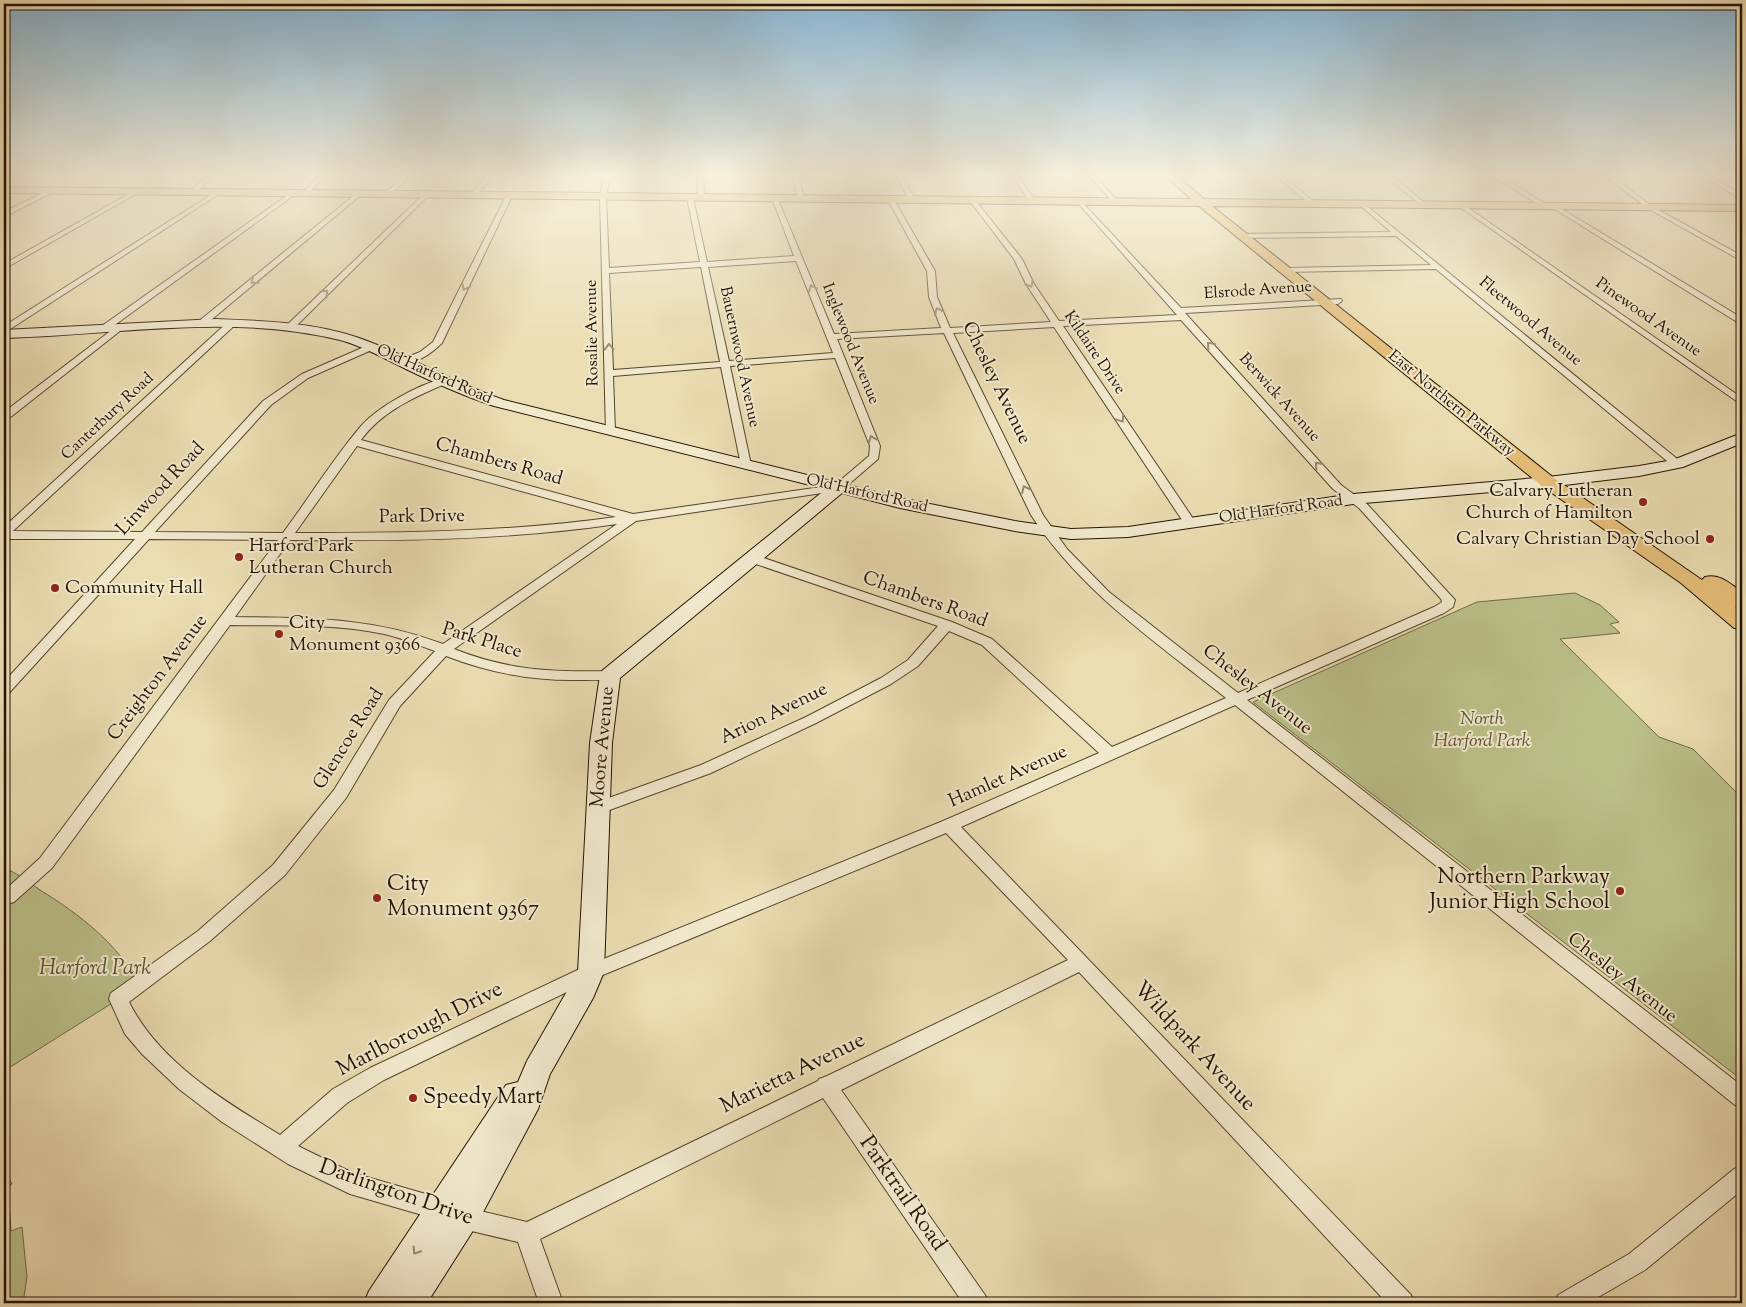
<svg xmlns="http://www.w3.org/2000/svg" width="1746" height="1307" viewBox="0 0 1746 1307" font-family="'Sorts Mill Goudy',serif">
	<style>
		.green { fill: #bbc089; stroke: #6f6a45 }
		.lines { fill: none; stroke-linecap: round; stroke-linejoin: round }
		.street-casing { stroke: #55462d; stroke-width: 2 }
		.secondary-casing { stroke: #231301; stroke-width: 2 }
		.primary-casing { stroke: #231301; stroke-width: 2 }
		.street { fill: #f2e9cd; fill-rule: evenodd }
		.secondary { fill: #f2e9cd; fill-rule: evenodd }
		.primary { fill: #e6be79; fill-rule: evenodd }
		.oneway { stroke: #958971 }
		.poi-dot { fill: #8f2418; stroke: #f2e9cd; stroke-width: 2 }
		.labels { text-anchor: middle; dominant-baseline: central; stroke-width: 4; stroke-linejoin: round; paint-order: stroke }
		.far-street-label { font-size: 16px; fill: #231301; stroke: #f2e9cd }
		.street-label { font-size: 19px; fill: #231301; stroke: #f2e9cd }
		.poi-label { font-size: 19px; fill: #231301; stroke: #f2e9cd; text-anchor: start }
		.park-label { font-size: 19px; font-style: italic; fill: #585031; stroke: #f2e9cd }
		.near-poi-label { font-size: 22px; fill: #231301; stroke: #f2e9cd; text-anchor: start }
		.near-park-label { font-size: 22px; font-style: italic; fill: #585031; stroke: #f2e9cd }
		.near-street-label { font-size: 22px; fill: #231301; stroke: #f2e9cd }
	</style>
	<rect width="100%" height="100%" fill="#ebddb2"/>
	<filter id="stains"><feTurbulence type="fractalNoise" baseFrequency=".004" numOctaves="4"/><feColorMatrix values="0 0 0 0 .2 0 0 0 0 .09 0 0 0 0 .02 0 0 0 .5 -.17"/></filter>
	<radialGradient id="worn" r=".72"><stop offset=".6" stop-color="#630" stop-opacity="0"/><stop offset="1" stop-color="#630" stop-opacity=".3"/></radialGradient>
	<path class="green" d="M1575,593l25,12 19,17 -9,2 10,9 -60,6 99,98 34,12 49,49v282l-489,-378 224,-100z
		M4,868c13,5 25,14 36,22 42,26 75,52 101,95l-137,86z
		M4,1170l8,14 -4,3 3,44 11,-4 5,50 -4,26h-19z"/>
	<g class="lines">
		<g class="street-casing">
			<path id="street" d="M209,174h7l-21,19h-4v-2z
				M320,174h6l-18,20h-4v-2z
				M406,174h7l-24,21h-4v-2z
				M489,174h6l-20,22h-4v-2z
				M604,174h6l-4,23 3,71 91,-6 -13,-64 3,-2 3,2 14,64 87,-6 -22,-58 5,-1 57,137 107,-6 -12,-31 -2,-26 -39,-71 3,-2 3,2 41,71 2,26 13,31 101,-6 -25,-38 -12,-25 -44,-58 3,-2 2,1 47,59 12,25 25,37 118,-6 -99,-112v-2l2,-1 101,108 160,-9 1,2 -4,3 -153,9 156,172 26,19 88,96 -2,7 -9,6 -197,87 495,386v21l-7,-2 -500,-400 -274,122 450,468 4,8h-28l-308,-331 -238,118 144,205 4,8h-26l-140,-205 -283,141 23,64h-24l-21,-61 -55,-13 -20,-8 -93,-27 -62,-30 -66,-42 -43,-33 -37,-35 -17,-20 -16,-35 2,-6 87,-62 75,-66 61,-75 55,-90 46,-49c-17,-6 -33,-13 -51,-17 -51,-11 -103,-8 -154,-9l-178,243 -38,34 -6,2 -4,-2v-11l36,-33 238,-318 -129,-1 -140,154 -5,2v-13l131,-143h-131v-12l226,-207h6v4l-223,207 129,1 121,-131 39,-27 69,-30 3,1v4l-66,29 -37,27 -116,127 128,1c26,-35 50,-74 78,-107 18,-20 57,-41 83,-48l3,1v4c-32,14 -65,28 -86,57l272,74 202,-29 34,-29 1,-10 -35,-88 -105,8 21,99 -1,2 -4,1 -5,-3 -20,-98 -108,9 2,55 -5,3 -4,-1 -6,-236zM796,261l37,92 -104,8 -21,-94zM701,267l19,95 -107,8 -4,-97zM1181,320l152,169 26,19 82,91 1,3 -8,5 -196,86 -129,-101 -42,-43 -24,-34 -90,-182 101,-6 130,196 6,4 6,-4 -133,-197zM944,333l87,182c49,76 125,127 195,183l-114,49 -120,-108 -40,-17 -197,-67h-8l-2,3 2,3 191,65 -30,34 -27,18 -75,39 -105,48 -109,39 -2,4 2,4 6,2 6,-2 107,-39 105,-50 75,-39 27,-18 31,-35 33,14 117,108 -156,68 -359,146 -214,101 -37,21 -53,46c-56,-34 -121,-73 -151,-133l81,-61 75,-66 61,-77 54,-92 46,-50c44,17 87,25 134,24 11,0 24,1 35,-2l2,-3 -2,-3 -5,-1c-58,1 -100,0 -156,-22l182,-128 206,-31 36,-31 2,-13 -43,-107zM357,446l259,71c-106,15 -214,16 -321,16zM617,524l-174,120c-71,-27 -133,-26 -208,-27l55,-77c110,1 219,0 327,-16zM946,833l122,127 -241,116 -8,3 -1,2 -291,141 -64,-15 -20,-8 -90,-26 -55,-27 49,-43 37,-23 214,-103z
				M697,174h6l1,24 -3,2 -3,-2z
				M792,174h6l6,26 -5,-1z
				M896,174h6l13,26 -1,1 -5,-1z
				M1010,174h6l17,23 -1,5h-4l-1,-5z
				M1087,174h6l25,27v2h-4z
				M1274,174h7l34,29v2h-4z
				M1383,174h7l36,30v2h-4z
				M1489,174h7l53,32 -6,1z
				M1602,174h7l44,33 89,49v5l-93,-52z
				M1700,174h7l35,21v5z
				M53,188l3,2 -1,1 -51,26v-5z
				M136,190l5,1 -137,78v-5z
				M217,191l5,1 -218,141v-7z
				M292,192l5,1 -192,139h-6v-4z
				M357,193l5,1 -157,131h-6v-4z
				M424,194l5,1 -136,134h-6v-4z
				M509,194l3,2 -70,147c-10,10 -28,23 -42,21v-4l20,-8 13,-10 73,-146z
				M1363,203l318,259 1,2 -1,2h-8l-237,-197 -150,3 -4,-2 4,-2 145,-3 -35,-29 -154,2 -4,-2 4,-2 149,-2 -30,-26 -1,-1z
				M1460,205h4l278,193v7l-282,-198z
				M1555,205l187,113v7l-189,-117 -2,-1z
				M117,326l4,3 -1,2 -112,88 -4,1v-8z
				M1742,1166v24l-97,80 -57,33h-34l4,-8 71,-41 105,-85z"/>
		</g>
		<g class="secondary-casing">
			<path id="secondary" d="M216,319c47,2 96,3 140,18 51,17 97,46 148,63l396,98 115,23 56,8 57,-2 225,-33 195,-17 91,-11 34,-6 69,-27v10l-59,24 -44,9 -91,11 -195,17 -225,33 -57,2 -56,-8 -115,-23 -58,-15 -222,185 -8,65 -8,229 -11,26 -43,76 -12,35 -64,120 -47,74h-63l5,-12 137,-206 12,-3 9,-21 51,-89 12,-229 10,-68 3,-5 223,-181 -332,-83c-30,-10 -59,-23 -88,-37 -21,-10 -43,-23 -66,-29 -110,-27 -224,-5 -336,-2v-8z"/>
		</g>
		<g class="primary-casing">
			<path id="primary" d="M1164,174h11l29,25 538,6v6l-530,-5 342,272 148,102 3,-3c15,-4 25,7 37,15v16l-7,-1 7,5v17l-8,-1 -53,-45 -139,-97 -343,-280 -1195,-13v-6l1187,12z"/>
		</g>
		<use href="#street" class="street"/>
		<use href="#secondary" class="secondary"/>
		<use href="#primary" class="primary"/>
	</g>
	<defs><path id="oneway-chevron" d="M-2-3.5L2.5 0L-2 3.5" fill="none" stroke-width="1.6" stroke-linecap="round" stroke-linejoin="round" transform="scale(1.25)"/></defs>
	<g class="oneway">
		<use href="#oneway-chevron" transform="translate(254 281) rotate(140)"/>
		<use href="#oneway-chevron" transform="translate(1030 284) rotate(60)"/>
		<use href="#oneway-chevron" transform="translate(465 287) rotate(116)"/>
		<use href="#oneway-chevron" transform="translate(812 288) rotate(-112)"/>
		<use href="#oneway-chevron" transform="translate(325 293) rotate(-44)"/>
		<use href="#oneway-chevron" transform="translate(938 311) rotate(-115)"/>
		<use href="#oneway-chevron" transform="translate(1210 345) rotate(-132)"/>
		<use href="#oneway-chevron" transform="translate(609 347) rotate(-92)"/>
		<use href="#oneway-chevron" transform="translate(1121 419) rotate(56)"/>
		<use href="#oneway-chevron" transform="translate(872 439) rotate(-111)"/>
		<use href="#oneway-chevron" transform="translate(1318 465) rotate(-132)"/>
		<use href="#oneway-chevron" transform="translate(1025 489) rotate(-116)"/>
		<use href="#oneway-chevron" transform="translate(416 1251) rotate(123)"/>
	</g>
	<linearGradient id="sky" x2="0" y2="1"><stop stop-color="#8ab6d4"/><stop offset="0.49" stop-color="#f6f0dc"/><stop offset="1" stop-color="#f6f0dc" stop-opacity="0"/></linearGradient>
	<rect width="1746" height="357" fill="url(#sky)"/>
	<g class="poi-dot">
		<circle cx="1643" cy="502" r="5"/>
		<circle cx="1710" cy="539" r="5"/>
		<circle cx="239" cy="557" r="5"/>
		<circle cx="55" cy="588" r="5"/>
		<circle cx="279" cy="634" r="5"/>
		<circle cx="1620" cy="891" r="5"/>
		<circle cx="377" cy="898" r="5"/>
		<circle cx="413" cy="1098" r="5"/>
	</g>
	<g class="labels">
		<g class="far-street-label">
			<text transform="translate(1258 291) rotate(-4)">Elsrode Avenue</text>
			<text transform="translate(1648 318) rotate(35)">Pinewood Avenue</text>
			<text transform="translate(1530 322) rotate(40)">Fleetwood Avenue</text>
			<text transform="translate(593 333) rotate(-91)">Rosalie Avenue</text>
			<text transform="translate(850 344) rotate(68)">Inglewood Avenue</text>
			<text transform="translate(1094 353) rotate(56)">Kildaire Drive</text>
			<text transform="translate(739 357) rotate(78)">Bauernwood Avenue</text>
			<text transform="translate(434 375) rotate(24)">Old Harford Road</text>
			<text transform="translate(1279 398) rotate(48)">Berwick Avenue</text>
			<text transform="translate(1451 404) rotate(39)">East Northern Parkway</text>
			<text transform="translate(108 417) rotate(-43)">Canterbury Road</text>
			<text transform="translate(867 494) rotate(13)">Old Harford Road</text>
			<text transform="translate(1281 510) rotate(-8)">Old Harford Road</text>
		</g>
		<g class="street-label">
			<text transform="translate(996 383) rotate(64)">Chesley Avenue</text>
			<text transform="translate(499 462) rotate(16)">Chambers Road</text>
			<text transform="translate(161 489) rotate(-47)">Linwood Road</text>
			<text transform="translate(422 517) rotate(-1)">Park Drive</text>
			<text transform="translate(925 600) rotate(20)">Chambers Road</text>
			<text transform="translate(482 641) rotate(17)">Park Place</text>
			<text transform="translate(158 678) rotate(-53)">Creighton Avenue</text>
			<text transform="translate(1257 690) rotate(38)">Chesley Avenue</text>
			<text transform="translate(774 714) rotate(-26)">Arion Avenue</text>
			<text transform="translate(349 739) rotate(-58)">Glencoe Road</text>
			<text transform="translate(603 747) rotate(-85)">Moore Avenue</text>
			<text transform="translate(1008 777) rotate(-24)">Hamlet Avenue</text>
			<text transform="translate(1622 978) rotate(38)">Chesley Avenue</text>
		</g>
		<g class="poi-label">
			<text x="1633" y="491" text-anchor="end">Calvary Lutheran<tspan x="1633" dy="22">Church of Hamilton</tspan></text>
			<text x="1700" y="539" text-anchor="end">Calvary Christian Day School</text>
			<text x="249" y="546">Harford Park<tspan x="249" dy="22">Lutheran Church</tspan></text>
			<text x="65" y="588">Community Hall</text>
			<text x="289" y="623">City<tspan x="289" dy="22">Monument 9366</tspan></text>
		</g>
		<g class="park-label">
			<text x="1482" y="719">North<tspan x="1482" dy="22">Harford Park</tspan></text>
		</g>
		<g class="near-poi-label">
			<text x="1610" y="878" text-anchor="end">Northern Parkway<tspan x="1610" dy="25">Junior High School</tspan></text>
			<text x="387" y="885">City<tspan x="387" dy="25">Monument 9367</tspan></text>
			<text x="423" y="1098">Speedy Mart</text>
		</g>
		<g class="near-park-label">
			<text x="95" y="969">Harford Park</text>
		</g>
		<g class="near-street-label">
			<text transform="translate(420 1030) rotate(-27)">Marlborough Drive</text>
			<text transform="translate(1194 1047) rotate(47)">Wildpark Avenue</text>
			<text transform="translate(793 1074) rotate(-26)">Marietta Avenue</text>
			<text transform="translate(396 1193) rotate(19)">Darlington Drive</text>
			<text transform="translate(902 1194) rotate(55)">Parktrail Road</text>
		</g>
	</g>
	<rect width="1746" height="1307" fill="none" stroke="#ebddb2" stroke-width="20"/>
	<rect x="5" y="5" width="1736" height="1297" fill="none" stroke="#231301" stroke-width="2.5"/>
	<rect x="10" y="10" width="1726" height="1287" fill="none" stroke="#231301"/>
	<rect width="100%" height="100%" filter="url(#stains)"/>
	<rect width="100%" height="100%" fill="url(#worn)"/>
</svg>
